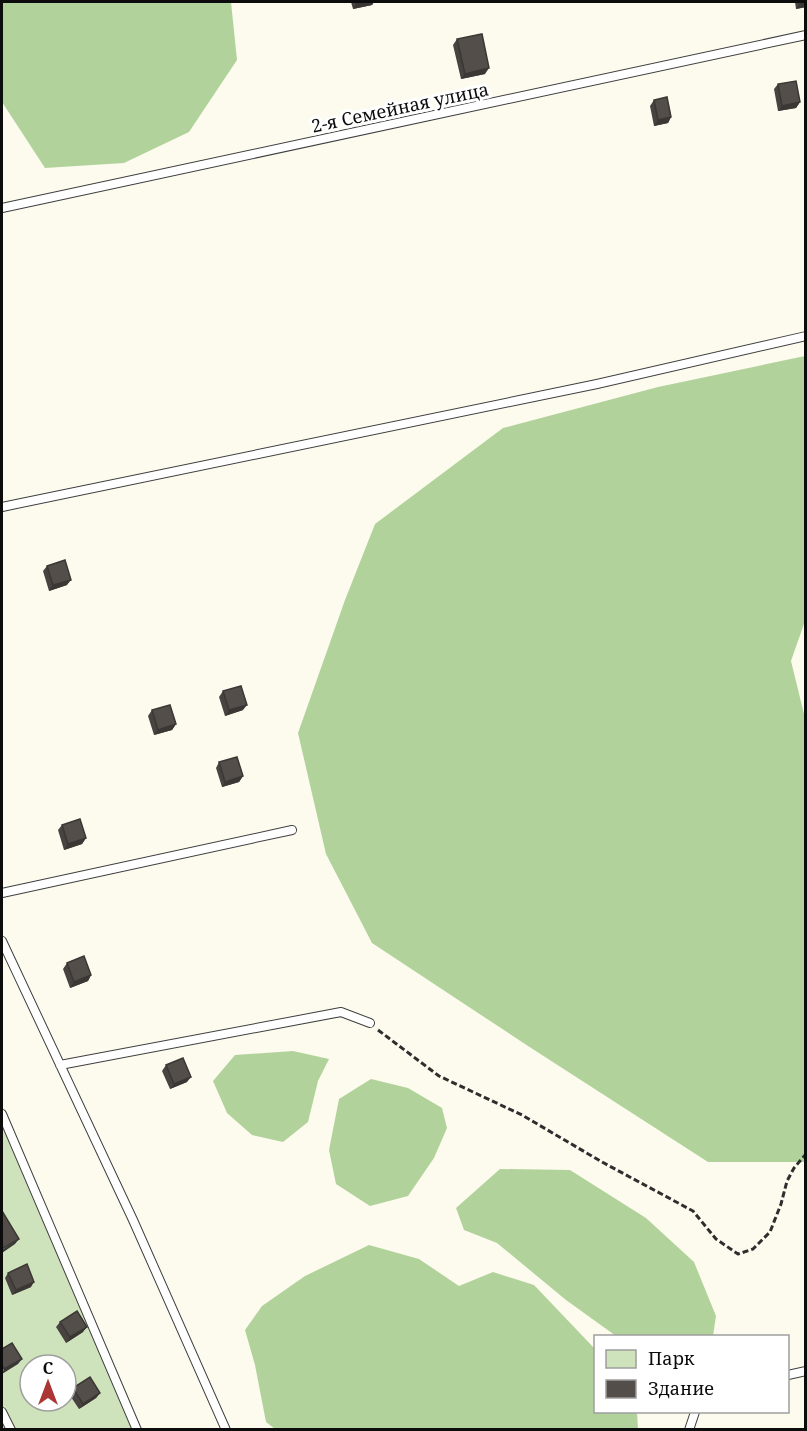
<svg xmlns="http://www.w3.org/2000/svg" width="807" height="1431" viewBox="0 0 807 1431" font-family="'Noto Serif',serif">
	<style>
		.green { fill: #cee3bb; fill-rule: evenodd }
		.forest { fill: #b2d29c }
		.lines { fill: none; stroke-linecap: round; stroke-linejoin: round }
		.lane-casing { stroke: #3f3f3f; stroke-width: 10 }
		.path { stroke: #2e2e2e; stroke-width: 3; stroke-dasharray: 6 3; stroke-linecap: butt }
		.lane { stroke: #fff; stroke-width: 8 }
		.wall { fill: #484340 }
		.shaded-wall { fill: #3b3734 }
		.building { fill: #544e4a; stroke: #3b3734; stroke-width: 1.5 }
		.labels { text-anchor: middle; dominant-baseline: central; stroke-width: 6; stroke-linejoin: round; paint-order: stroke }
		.street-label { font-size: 18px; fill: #0c0c0c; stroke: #fff }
	</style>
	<rect width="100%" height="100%" fill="#fdfbee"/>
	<path class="green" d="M2,1125l127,293 6,11h-133zM30,1365h36v36h-36z"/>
	<path class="forest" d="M2,2h229l6,58 -48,72 -65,31 -79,5 -43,-66z
		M805,356l1,262 -15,43 15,61 -1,440h-97l-180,-116 -156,-103 -46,-89 -28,-121 47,-133 30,-76 128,-96 155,-41z
		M293,1051l36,8 -11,22 -10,41 -25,20 -31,-7 -25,-22 -14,-32 22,-26z
		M371,1079l37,9 34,20 5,20 -13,30 -26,38 -38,10 -34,-22 -7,-34 10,-51z
		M500,1169l70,1 76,48 48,44 22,54 -3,20h-97l-50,-36 -69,-57 -33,-13 -8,-22z
		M369,1245l50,14 40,27 34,-14 41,13 61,64 1,63h41l1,17h-363l-9,-7 -11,-57 -10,-35 17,-24 43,-30z"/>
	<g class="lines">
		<g class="lane-casing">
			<path id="lane" d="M2,208l804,-173
				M2,507l595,-123 209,-48
				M2,893l290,-63
				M2,941l131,279 93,210
				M60,1065l281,-53 29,11
				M2,1114l135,316
				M788,1375l18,-4
				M2,1412l9,18
				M689,1430l6,-18"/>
		</g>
		<path class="path" d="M378,1030l61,46 83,39 80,47 91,49 23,28 22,15 15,-5 17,-17 11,-28 6,-23 7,-13 12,-14"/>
		<use href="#lane" class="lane"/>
	</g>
	<path class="wall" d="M351,2h23l-2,3 -19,4z
		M795,2h11v5l-10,2z
		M457,39l28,35 -24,5 -8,-34z
		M778,84l22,18 -4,6 -18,3 -4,-22z
		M654,100l17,17 -3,6 -14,3 -4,-20z
		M47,566l20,19 -18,6 -6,-20z
		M223,691l20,19 -18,6 -6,-19z
		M152,710l24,14 -4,6 -18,5 -6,-19z
		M219,762l24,14 -4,6 -17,5 -6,-19z
		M62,825l24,13 -4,6 -18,6 -6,-20z
		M67,963l24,12 -3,6 -18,7 -7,-19z
		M166,1065l21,17 -17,7 -8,-18z
		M8,1273l23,14 -19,8 -7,-17z
		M60,1322l23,10 -17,11 -10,-16z
		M73,1388l27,5 -4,5 -17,11 -10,-15z"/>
	<path class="shaded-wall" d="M366,2h8l-2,3 -19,4 3,-6z
		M806,2v5l-10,2 4,-6z
		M489,68l-4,6 -24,5 4,-5z
		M800,102l-4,6 -18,3 4,-5z
		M671,117l-3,6 -14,3 4,-6z
		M71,580l-4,5 -18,6 4,-6z
		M247,705l-4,5 -18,6 4,-6z
		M176,724l-4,6 -18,5 4,-5z
		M243,776l-4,6 -17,5 3,-5z
		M86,838l-4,6 -18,6 4,-6z
		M91,975l-3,6 -18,7 4,-6z
		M191,1077l-4,5 -17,7 4,-5z
		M19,1239l-4,5 -13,9v-3z
		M34,1282l-3,5 -19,8 4,-5z
		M87,1327l-4,5 -17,11 4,-6z
		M22,1359l-4,5 -16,10 2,-5z
		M100,1393l-4,5 -17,11 4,-5z"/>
	<path class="building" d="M482,34l7,34 -24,6 -8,-35z
		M796,81l4,21 -18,4 -4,-22z
		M667,97l4,20 -13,3 -4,-20z
		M65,560l6,20 -18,5 -6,-19z
		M241,686l6,19 -18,5 -6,-19z
		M170,705l6,19 -18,6 -6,-20z
		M237,757l6,19 -18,6 -6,-20z
		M80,819l6,19 -18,6 -6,-19z
		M84,956l7,19 -17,7 -7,-19z
		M183,1058l8,19 -17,7 -8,-19z
		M2,1211l17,28 -17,10z
		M27,1264l7,18 -18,8 -8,-17z
		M77,1311l10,16 -17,10 -10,-15z
		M12,1343l10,16 -18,10 -2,-4v-16z
		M90,1377l10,16 -17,11 -10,-16z"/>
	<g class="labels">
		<g class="street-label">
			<text transform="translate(400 107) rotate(-12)">2-я Семейная улица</text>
		</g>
	</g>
	<rect width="807" height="1431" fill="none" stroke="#0c0c0c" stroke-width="6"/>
	<rect x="594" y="1335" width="195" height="78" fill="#ffffff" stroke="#9e9e9e" stroke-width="1.5"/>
	<rect x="606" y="1350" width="30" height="18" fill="#cee3bb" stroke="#9e9e9e" stroke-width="1.5"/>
	<text x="648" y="1365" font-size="18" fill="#0c0c0c">Парк</text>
	<rect x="606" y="1380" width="30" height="18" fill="#544e4a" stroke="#9e9e9e" stroke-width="1.5"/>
	<text x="648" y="1395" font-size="18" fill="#0c0c0c">Здание</text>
	<g transform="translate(48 1383)"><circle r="28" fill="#ffffff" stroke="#9e9e9e" stroke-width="1.5"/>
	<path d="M0-4.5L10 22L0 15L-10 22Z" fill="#ac3535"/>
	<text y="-9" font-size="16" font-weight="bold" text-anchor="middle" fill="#0c0c0c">С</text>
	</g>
</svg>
